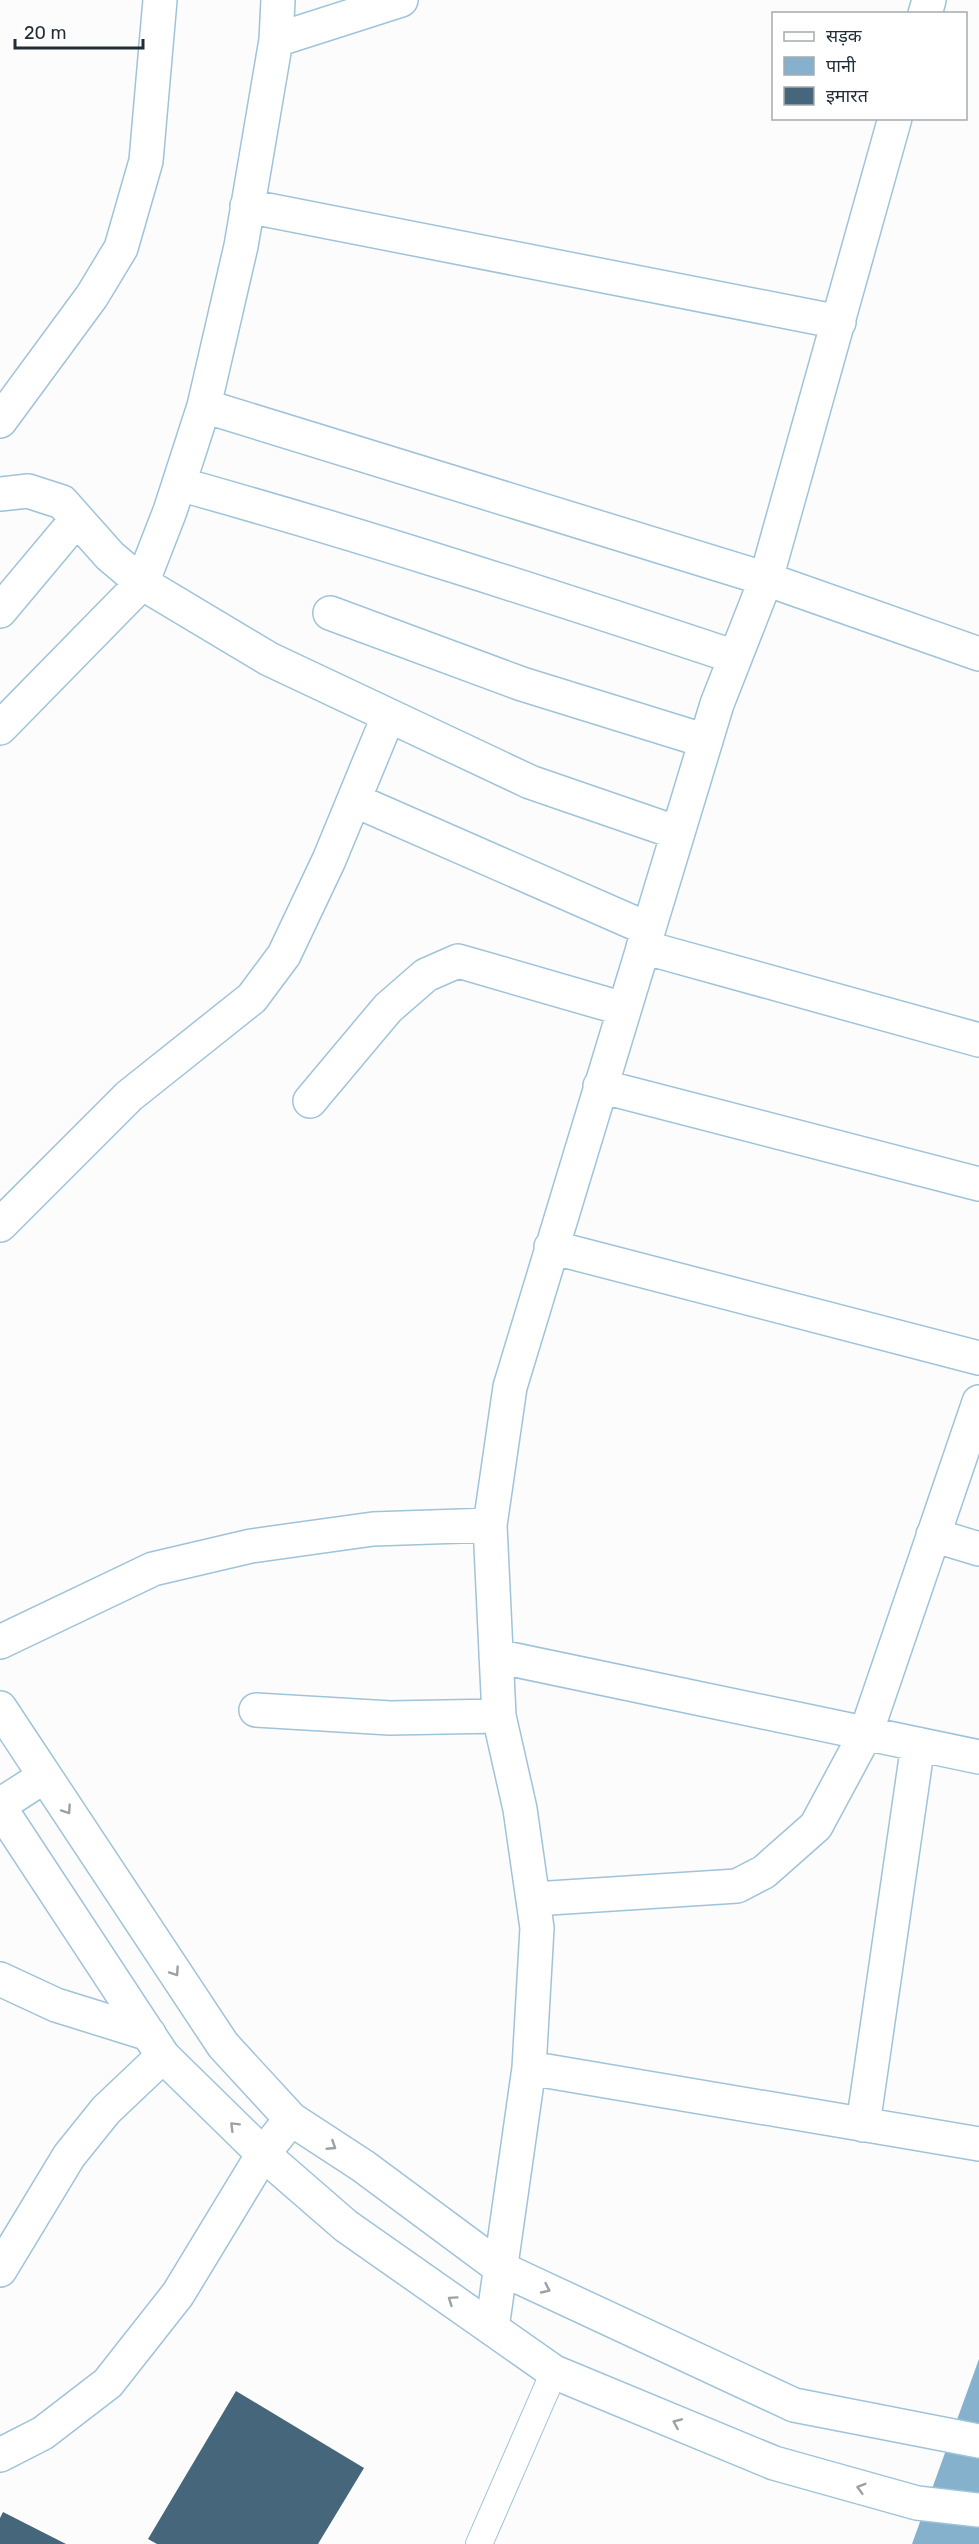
<svg xmlns="http://www.w3.org/2000/svg" width="979" height="2544" viewBox="0 0 979 2544" font-family="Rubik,'Noto Sans Devanagari',sans-serif">
	<style>
		.water { fill: #85b1cc }
		.building { fill: #46677b }
		.lines { fill: none; stroke-linecap: round; stroke-linejoin: round }
		.lane-casing { stroke: #9fc3d9; stroke-width: 28 }
		.street-casing { stroke: #9fc3d9; stroke-width: 36 }
		.secondary-casing { stroke: #9fc3d9; stroke-width: 36 }
		.lane { stroke: #fff; stroke-width: 26 }
		.street { stroke: #fff; stroke-width: 33 }
		.secondary { stroke: #fff; stroke-width: 33 }
		.oneway { stroke: #9ba1a5 }
	</style>
	<rect width="100%" height="100%" fill="#fcfcfc"/>
	<path class="water" d="M979,2359v185h-67z"/>
	<path class="building" d="M236,2391l128,77 -46,76h-161l-9,-5z
		M3,2512l63,32h-66v-26z"/>
	<g class="lines">
		<g class="lane-casing">
			<path id="lane" d="M479,2544l75,-172"/>
		</g>
		<g class="street-casing">
			<path id="street" d="M925,14l4,-14
				M276,40l125,-40
				M247,206l592,116
				M204,406l562,173 213,75
				M0,421l92,-125 29,-48 25,-87 14,-161
				M179,484c187,52 372,112 556,173
				M0,494l28,-3 34,11 48,54 32,27 127,76 261,123 148,51
				M0,611l77,-92
				M330,613l192,71 184,57
				M0,728l142,-145 28,-72 34,-105 37,-160 35,-206 2,-40
				M354,800l294,129
				M643,947l336,93
				M600,1086l379,98
				M310,1101l78,-93 38,-33 32,-14 166,48
				M0,1225l129,-129 123,-98 32,-43 45,-95 59,-143
				M551,1247l428,111
				M933,1535l46,14
				M0,1642l153,-73 98,-23 122,-17 117,-4
				M496,1656l483,101
				M256,1710l134,8 109,-2
				M534,1899l203,-13 27,-14 52,-46 50,-93 113,-331
				M0,1979l56,26 93,29
				M529,2068l450,76
				M863,2125l55,-381
				M0,2270l69,-114 37,-46 57,-54
				M492,2328l37,-260 8,-140 -17,-119 -21,-93 -9,-191 20,-138 207,-683 49,-125 129,-461
				M0,2455l43,-22 65,-50 70,-89 85,-140 28,-35"/>
		</g>
		<g class="secondary-casing">
			<path id="secondary" d="M0,1708l223,337 68,74 72,47 139,103 292,136 185,36
				M0,1805l45,-29
				M0,1808l163,248 100,98 83,72 208,146 220,91 143,40 62,7"/>
		</g>
		<use href="#lane" class="lane"/>
		<use href="#street" class="street"/>
		<use href="#secondary" class="secondary"/>
	</g>
	<defs><path id="oneway-chevron" d="M-2-3.5L2.5 0L-2 3.5" fill="none" stroke-width="1.6" stroke-linecap="round" stroke-linejoin="round" transform="scale(1.5)"/></defs>
	<g class="oneway">
		<use href="#oneway-chevron" transform="translate(67 1810) rotate(56)"/>
		<use href="#oneway-chevron" transform="translate(175 1972) rotate(56)"/>
		<use href="#oneway-chevron" transform="translate(234 2126) rotate(-135)"/>
		<use href="#oneway-chevron" transform="translate(332 2146) rotate(33)"/>
		<use href="#oneway-chevron" transform="translate(546 2289) rotate(25)"/>
		<use href="#oneway-chevron" transform="translate(452 2300) rotate(-145)"/>
		<use href="#oneway-chevron" transform="translate(677 2423) rotate(-157)"/>
		<use href="#oneway-chevron" transform="translate(861 2488) rotate(-164)"/>
	</g>
	<rect x="772" y="12" width="195" height="108" fill="#ffffff" stroke="#a6abaf" stroke-width="1.5"/>
	<rect x="784" y="32" width="30" height="9" fill="#ffffff" stroke="#a6abaf" stroke-width="1.5"/>
	<text x="826" y="42" font-size="18" fill="#202e37">सड़क</text>
	<rect x="784" y="57" width="30" height="18" fill="#85b1cc" stroke="#a6abaf" stroke-width="1.5"/>
	<text x="826" y="72" font-size="18" fill="#202e37">पानी</text>
	<rect x="784" y="87" width="30" height="18" fill="#46677b" stroke="#a6abaf" stroke-width="1.5"/>
	<text x="826" y="102" font-size="18" fill="#202e37">इमारत</text>
	<path d="M15 39v9h128v-9" fill="none" stroke="#202e37" stroke-width="3"/>
	<text x="24" y="39" font-size="18" fill="#202e37" stroke="#ffffff" stroke-width="4.5" paint-order="stroke">20 m</text>
</svg>
